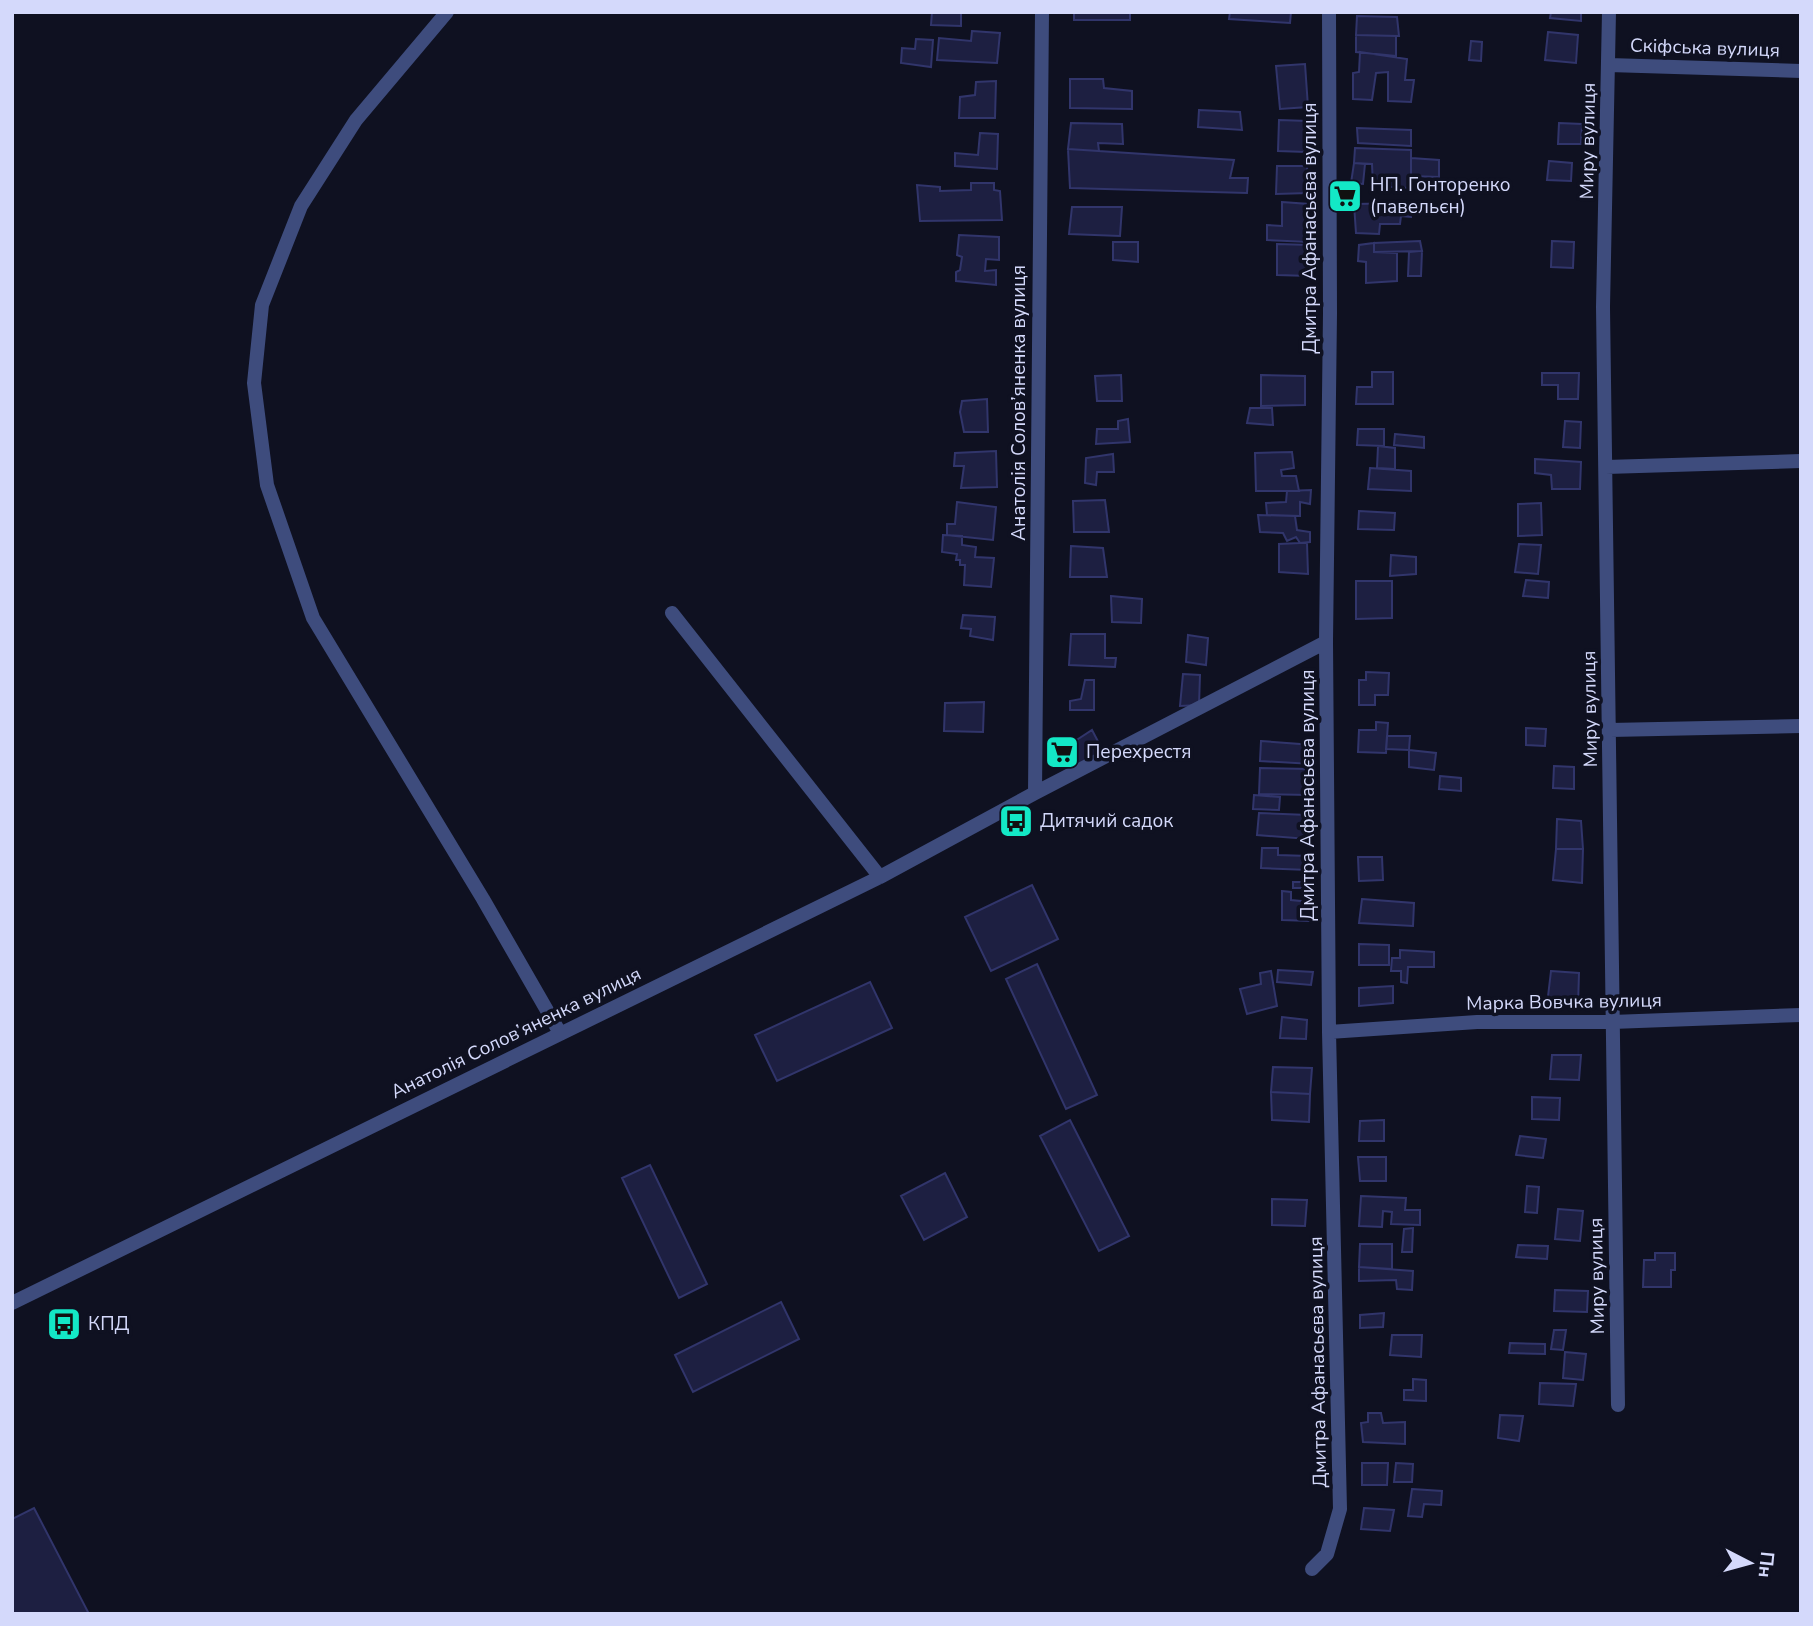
<svg xmlns="http://www.w3.org/2000/svg" width="1813" height="1626" viewBox="0 0 1813 1626" font-family="'Nunito Sans',sans-serif">
	<style>
		.building { fill: #1d1f41; stroke: #31356b; stroke-width: 2 }
		.lines { fill: none; stroke-linecap: round; stroke-linejoin: round }
		.minor { stroke: #3e4c7d; stroke-width: 14 }
		.labels { text-anchor: middle; dominant-baseline: central; stroke-width: 7; stroke-linejoin: round; paint-order: stroke }
		.street-label { font-size: 19px; fill: #d4d9fb; stroke: #0f1121 }
		.poi-label { font-size: 19px; fill: #d4d9fb; stroke: #0f1121; text-anchor: start }
	</style>
	<rect width="100%" height="100%" fill="#0f1121"/>
	<path class="building" d="M932,12h29v14l-30,-1z
		M1074,12h56v8h-56z
		M1230,12h61l-1,11 -61,-4z
		M1551,12h30v9l-31,-3z
		M1357,16l40,1 2,19 -43,-1z
		M972,31l28,2 -3,30 -60,-3 2,-22 32,3z
		M1548,32l30,3 -2,28 -31,-3z
		M1356,35l40,1v20l-40,-4z
		M916,39l17,1 -2,27 -30,-4 1,-15 13,1z
		M1471,41l11,1 -1,19 -12,-1z
		M1360,52l47,7 -2,21h9l-3,22 -23,-1v-29l-12,1 -4,27 -19,-1v-26l6,-1z
		M1305,64l3,43 -28,2 -4,-43z
		M1070,79h33l1,9 28,3v18l-62,-1z
		M996,81l-1,37h-36l1,-21 15,-2 1,-13z
		M1199,110l41,2 2,18 -44,-3z
		M1279,120l29,1 -2,31 -28,-1z
		M1071,123l51,1 1,20 -25,-1 1,8 -31,-2z
		M1559,123l23,1 -1,20h-23z
		M1357,128l54,2v16l-53,-3z
		M980,133l18,1 -1,35 -42,-3v-13l23,2z
		M1355,148l56,2v38l-38,-2 -1,-22 -18,-1z
		M1068,149l166,11 -4,18h18l-1,15 -177,-5z
		M1411,158l28,2v17l-28,-1z
		M1549,161l23,2 -1,18 -24,-1z
		M1354,163l11,1 -2,20 -12,-1z
		M1277,166h30l1,27 -32,1z
		M971,183h23v7l6,1 2,29 -82,1 -3,-36 23,2v4l31,-1z
		M1282,202l27,2v38l-42,-2v-15l15,1z
		M1412,203l-1,14 -10,-1 -1,8h-20l-1,10 -23,-1 -2,-29z
		M1072,207h50l-2,29 -51,-2z
		M959,235l40,2v23l-13,-1 -1,12 11,-1v15l-40,-4v-9l4,-2 2,-13 -5,-2z
		M1420,241l2,10 -48,1v-9z
		M1552,241l22,1 -1,26 -22,-1z
		M1113,242h25v20l-25,-2z
		M1374,243v9l23,1v28l-31,2v-21l-8,-1 1,-16z
		M1277,244l33,1 -1,31 -32,-1z
		M1422,251l-1,25h-13l1,-24z
		M1372,372h21v32h-37l1,-17h15z
		M1542,373h37l-1,26h-20v-14h-16z
		M1121,375l1,26h-25l-2,-25z
		M1261,375l44,1v29l-44,1z
		M987,399l1,33h-24l-4,-20 2,-11z
		M1250,408h22l1,17 -26,-2z
		M1128,419l2,23 -34,2 1,-15h21v-8z
		M1565,421l16,1 -1,26 -17,-1z
		M1358,429h26v17l-27,-1z
		M1395,434l29,3v11l-30,-3z
		M1378,446l17,2v21l-18,-1z
		M996,451l1,36 -36,1 3,-22h-10l1,-13z
		M1292,452l2,16 -13,2 1,6h14l3,15h-43l-1,-38z
		M1113,454l1,18h-17l-1,13 -11,-2 1,-25z
		M1535,459l46,3 -1,27h-28l-1,-14 -16,-2z
		M1370,468l41,3v20l-43,-2z
		M1311,490l-1,14 -10,-2v14l-33,-1 -1,-12 20,-1 1,-11z
		M1105,500l4,32h-35l-1,-31z
		M957,502l39,5 -3,33 -46,-5v-11h8z
		M1541,503l1,32 -24,1v-32z
		M1359,511l36,2 -1,17 -36,-1z
		M1258,515l37,1 2,14 13,2v10l-10,1 -4,-6 -9,4 -4,-8 -23,-1z
		M943,535l19,1v9l14,2 -1,10 19,1 -3,29 -27,-2 1,-20h-5v-5h-4l1,-6 -15,-2z
		M1300,543h7l1,31 -29,-2v-28z
		M1519,544l22,1 -3,29 -23,-2z
		M1071,546l32,2 4,29h-37z
		M1391,555l25,2v17l-26,2z
		M1526,580l23,2 -1,16 -25,-2z
		M1356,581h36v37l-36,1z
		M1111,596l31,3 -1,24 -29,-1z
		M963,615l32,2 -2,23 -23,-4 1,-7 -10,-1z
		M1071,634h34v24h11l-1,9 -46,-2z
		M1188,635l20,3 -2,27 -20,-3z
		M1366,672l23,1 -1,22h-13v10h-16v-25h7z
		M1183,674l17,1 -1,30 -19,1z
		M1085,680h9v30h-24v-9l11,-2z
		M984,702l-1,30 -39,-1 1,-28z
		M1376,722l12,1 -2,30 -28,-1 1,-22h17z
		M1526,728l20,1 -1,17 -19,-1z
		M1092,730l11,21 -25,15 -12,-19z
		M1387,736h23l-1,14 -23,-1z
		M1261,741l52,4 -1,19 -52,-3z
		M1409,750l27,3 -2,17 -25,-3z
		M1554,766l20,1v22l-21,-1z
		M1260,768l51,1 -1,26 -51,-1z
		M1440,776l21,2v13l-22,-2z
		M1254,795l26,2 -1,13 -26,-1z
		M1259,813l49,2v24l-51,-4z
		M1557,819l24,2 2,28h-27z
		M1262,848h16v7l30,1v14l-47,-2z
		M1556,849h27l-1,34 -29,-3z
		M1358,857h24l1,23 -24,1z
		M1293,882h19v15h-9v-9h-10z
		M1032,885l26,54 -67,32 -26,-54z
		M1282,891l9,1v8l20,2 -1,19 -28,-1z
		M1362,899l52,4 -1,23 -54,-3z
		M1359,944l30,1v20h-30z
		M1400,950l34,2v15h-26l-1,16 -6,-1v-11h-10l1,-13h8z
		M1037,964l60,131 -31,14 -60,-130z
		M1278,970l35,2 -2,13 -34,-3z
		M1271,971l6,35 -30,8 -7,-25 21,-5 -1,-11z
		M1551,971l28,2 -1,33 -31,-1z
		M870,982l22,46 -115,53 -22,-46z
		M1393,986v17l-34,3v-18z
		M1282,1017l25,3 -1,19 -26,-1z
		M1552,1055h29l-2,25 -29,-1z
		M1273,1067l39,1 -2,26 -39,-2z
		M1271,1092l39,2 -1,28 -37,-2z
		M1532,1097l28,1 -1,22 -27,-1z
		M1070,1120l59,116 -30,15 -59,-115z
		M1384,1120v21h-25l1,-20z
		M1520,1136l26,3 -3,19 -27,-3z
		M1358,1157h28v24h-26z
		M650,1165l57,119 -28,14 -57,-120z
		M945,1173l22,44 -43,23 -23,-44z
		M1527,1186l12,1 -2,26 -12,-1z
		M1361,1196l45,2 -1,12h15v15l-29,-1 1,-12 -9,-1 -1,16 -23,-1z
		M1272,1199l35,1 -2,26 -33,-1z
		M1558,1209l25,2 -3,30 -25,-2z
		M1413,1228l-1,24h-10l2,-23z
		M1360,1244h32v25l-33,-2z
		M1518,1245l30,1 -1,13 -31,-2z
		M1655,1253h20v17h-4v17h-28l1,-27h11z
		M1359,1267l54,4 -1,19 -15,-1 -1,-9 -37,1z
		M1555,1290l33,1 -1,21 -33,-1z
		M781,1302l18,37 -106,53 -18,-37z
		M1384,1313l-1,14 -23,1v-13z
		M1554,1330h12l-3,20 -12,-1z
		M1392,1335h30l-1,22 -31,-2z
		M1510,1343l35,1v10l-36,-1z
		M1565,1352l21,2 -3,26 -20,-2z
		M1413,1379l13,1v21l-22,-1v-10h9z
		M1540,1383l36,1 -3,22 -34,-2z
		M1368,1413h13l2,10 22,-1v22l-42,-2 -2,-19 7,-1z
		M1500,1415l23,1 -4,25 -21,-3z
		M1362,1463h26l-1,22h-25z
		M1396,1463l17,1 -1,18h-18z
		M1412,1489l30,2 -1,14 -17,-1 -2,13 -14,-1z
		M34,1508l55,106h-77v-95z
		M1364,1508l30,2 -4,21 -29,-2z"/>
	<g class="lines">
		<path class="minor" d="M447,12l-91,108 -55,86 -39,99 -8,78 13,102 46,133 170,281 77,134
			M1609,12l-6,295 15,1098
			M1609,65l192,6
			M1606,467l195,-6
			M672,613l208,264
			M1610,730l191,-4
			M1035,793l7,-781
			M1329,1032l148,-10h135l189,-7
			M12,1303l868,-426 155,-84 291,-151
			M1312,1569l15,-15 13,-45 -11,-477 -3,-390 4,-329 -1,-301"/>
	</g>
	<defs>
		<g id="supermarket-square" transform="scale(1.75)"><rect x="-9" y="-9" width="18" height="18" rx="4" fill="#13e8c6" stroke="#0f1121"/><path d="M-6-5.5h2.5l.6 2H6L4.5 2H-2.5L-4.4-4H-6ZM-1.5 3.2a1.3 1.3 0 1 0 .1 0ZM3 3.2a1.3 1.3 0 1 0 .1 0Z" fill="#111"/></g>
		<g id="bus-square" transform="scale(1.75)"><rect x="-9" y="-9" width="18" height="18" rx="4" fill="#13e8c6" stroke="#0f1121"/><path d="M-5-6H5V4H4V6H2V4H-2V6H-4V4H-5ZM-3.5-4V0h7V-4ZM-3.5 1.2v1.5H-2V1.2ZM2 1.2v1.5H3.5V1.2Z" fill="#111"/></g>
	</defs>
	<g fill-rule="evenodd">
		<use href="#supermarket-square" x="1345" y="196"/>
		<use href="#supermarket-square" x="1062" y="752"/>
		<use href="#bus-square" x="1016" y="821"/>
		<use href="#bus-square" x="64" y="1324"/>
	</g>
	<g class="labels">
		<g class="street-label">
			<text transform="translate(1705 48) rotate(2)">Скіфська вулиця</text>
			<text transform="translate(1588 141) rotate(-89)">Миру вулиця</text>
			<text transform="translate(1310 228) rotate(-90)">Дмитра Афанасьєва вулиця</text>
			<text transform="translate(1019 403) rotate(-90)">Анатолія Солов’яненка вулиця</text>
			<text transform="translate(1590 709) rotate(-91)">Миру вулиця</text>
			<text transform="translate(1308 795) rotate(-90)">Дмитра Афанасьєва вулиця</text>
			<text transform="translate(1564 1002) rotate(-1)">Марка Вовчка вулиця</text>
			<text transform="translate(516 1033) rotate(-26)">Анатолія Солов’яненка вулиця</text>
			<text transform="translate(1597 1276) rotate(-91)">Миру вулиця</text>
			<text transform="translate(1318 1362) rotate(-91)">Дмитра Афанасьєва вулиця</text>
		</g>
		<g class="poi-label">
			<text x="1370" y="185">НП. Гонторенко<tspan x="1370" dy="22">(павельєн)</tspan></text>
			<text x="1086" y="752">Перехрестя</text>
			<text x="1040" y="821">Дитячий садок</text>
			<text x="88" y="1324">КПД</text>
		</g>
	</g>
	<rect width="1813" height="1626" fill="none" stroke="#d4d9fb" stroke-width="28"/>
	<g transform="translate(1750 1563) rotate(96)" stroke="#0f1121" stroke-width="5" paint-order="stroke">
	<path d="M0-5L12 26L0 18L-12 26Z" fill="#d4d9fb"/>
	<text y="-10" font-size="19" font-weight="bold" text-anchor="middle" fill="#d4d9fb">Пн</text>
	</g>
</svg>
